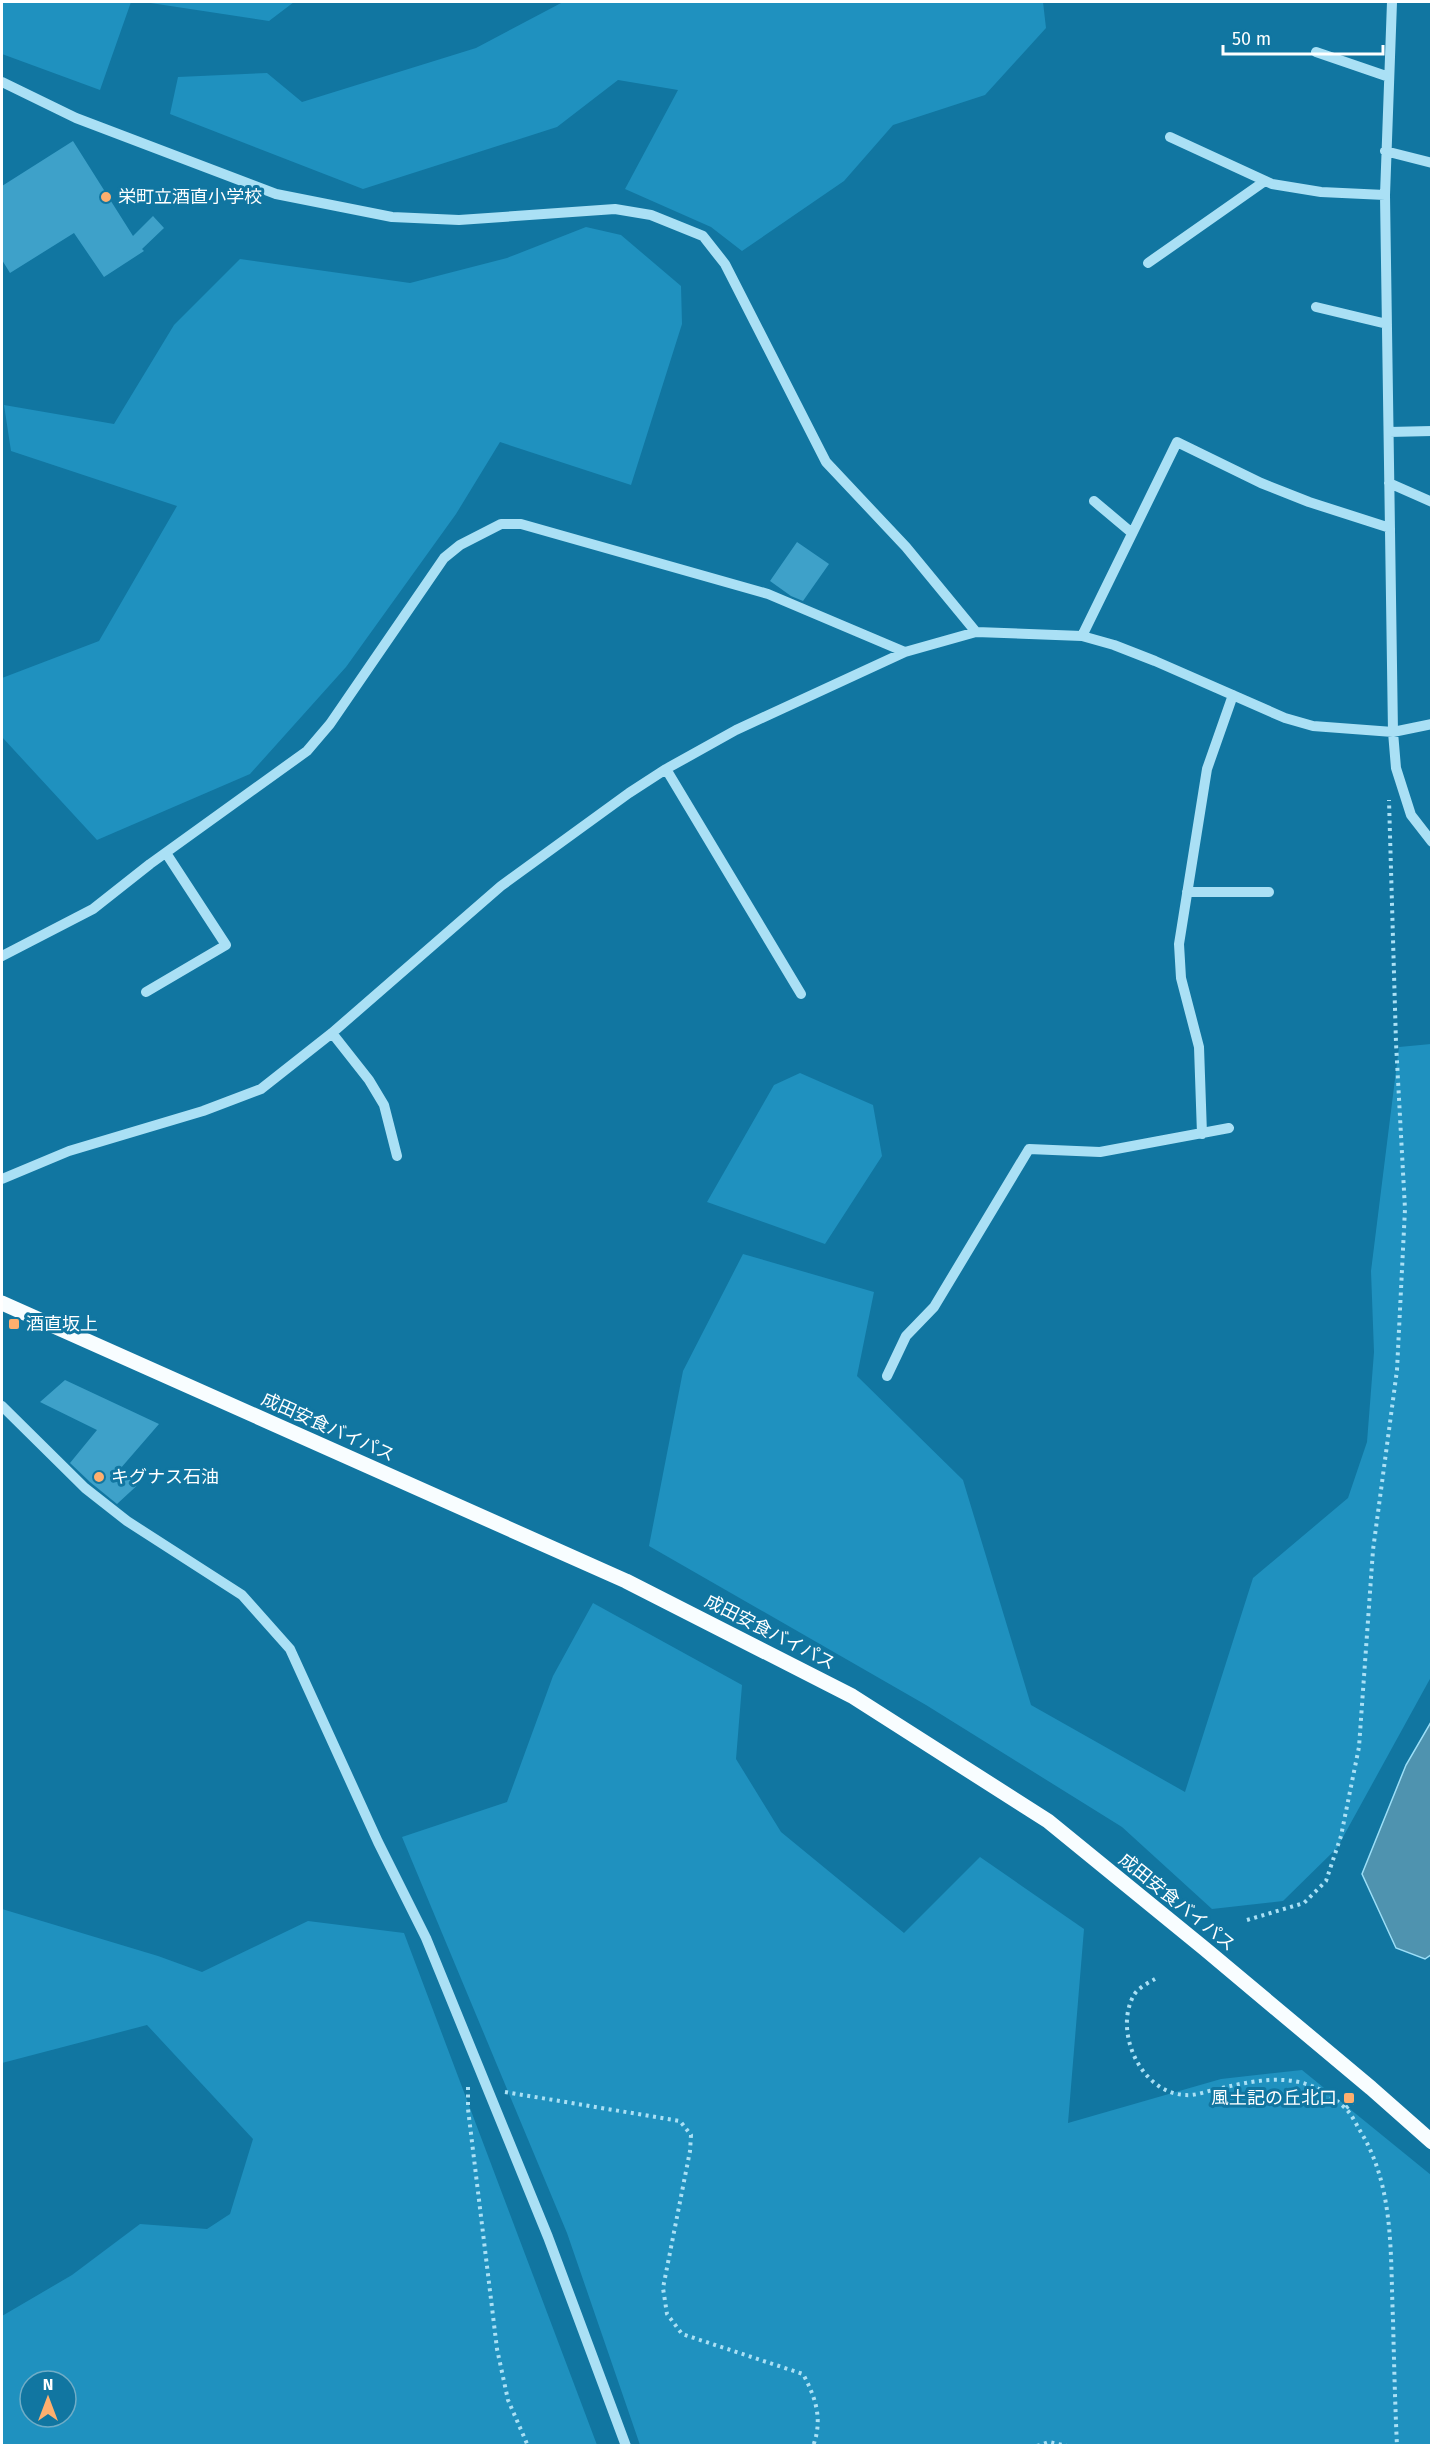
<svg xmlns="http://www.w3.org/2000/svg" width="1433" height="2447" viewBox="0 0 1433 2447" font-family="'Fira Sans','Noto Sans JP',sans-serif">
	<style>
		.green { fill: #1f91bf; fill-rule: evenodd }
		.water { fill: #4f93af; stroke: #9cdff8; stroke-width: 1.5 }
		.building { fill: #3ea1c9 }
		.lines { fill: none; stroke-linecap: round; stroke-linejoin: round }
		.path { stroke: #aae0f5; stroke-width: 4; stroke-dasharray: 3 4.5; stroke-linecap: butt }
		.minor { stroke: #aae0f5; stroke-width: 10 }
		.major { stroke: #f8fdff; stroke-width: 15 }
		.poi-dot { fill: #ffaf6e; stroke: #1176a1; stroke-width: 2 }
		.labels { text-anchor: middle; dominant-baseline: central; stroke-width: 6; stroke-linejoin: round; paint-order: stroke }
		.poi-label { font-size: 18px; fill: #fff; stroke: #1176a1; text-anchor: start }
		.street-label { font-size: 18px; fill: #fff; stroke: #1176a1 }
	</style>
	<rect width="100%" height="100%" fill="#1176a1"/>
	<path class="green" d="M2,2h129l-31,88 -98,-36z
		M144,2h150l-25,19z
		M563,2h480l3,26 -61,67 -92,30 -49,56 -102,70 -31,-24 -86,-38 53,-99 -60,-10 -61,47 -194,62 -193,-75 8,-37 89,-4 35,29 174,-54z
		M586,227l35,8 60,51 1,38 -51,161 -131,-43 -44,72 -110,153 -96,107 -153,66 -95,-103v-59l97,-37 78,-135 -166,-55 -7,-46 110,19 60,-99 66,-66 170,24 97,-25z
		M1431,1044v633l-94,171 -54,53 -71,8 -90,-82 -196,-122 -277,-159 34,-175 60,-117 131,38 -17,84 106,104 68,225 154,87 68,-214 95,-80 19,-56 7,-90 -3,-81 28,-224z
		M800,1073l73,32 9,51 -57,88 -118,-42 67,-117z
		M593,1603l149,82 -6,74 45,73 123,101 76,-76 104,72 -16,194 153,-44 81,-9 129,105v270h-791l-73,-212 -165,-396 105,-35 46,-126z
		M2,1909l156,47 44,16 106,-51 96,12 193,512h-595v-129l70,-41 68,-51 67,5 23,-15 23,-75 -106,-114 -145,38zM30,2381h36v36h-36z"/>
	<path class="water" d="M1431,1722l1,232 -7,5 -29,-11 -34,-74 44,-109z"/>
	<path class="building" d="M73,141l60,95 20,-20 11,12 -22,21 2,2 -40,26 -30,-44 -64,40 -8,-13v-74z
		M797,542l32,22 -26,37 -12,-5 -21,-15z
		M65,1380l94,44 -39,45 23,11 -26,24 -27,-22 -20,-19 27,-33 -57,-28z"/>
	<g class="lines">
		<path class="path" d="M1247,1920l57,-17 22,-22 15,-45 18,-89 14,-197 24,-180 8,-161 -9,-166 -7,-243
			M1155,1979c-7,4 -17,9 -21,16 -21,36 7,99 52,100 9,1 21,-4 31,-6 48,-11 88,-19 127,18 7,6 11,15 15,22 36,57 31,125 34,190 1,42 2,84 4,127
			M468,2087v22l29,240 11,51 20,46
			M505,2092l175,29 11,14 -1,16 -27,137 4,26 15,20 121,40c13,24 20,46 10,72
			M1346,2108l11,-9
			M1037,2446l12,-4 18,4"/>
		<path class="minor" d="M1392,2l-7,193 8,537 3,36 15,47 21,27
			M1316,52l73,25
			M2,82l74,36 200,76 116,23 67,3 156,-11 36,6 52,21 22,28 101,198 80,85 70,85
			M1170,137l102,47 49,8 64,3
			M1385,151l47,12
			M1148,263l117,-82
			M1316,307l71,17
			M1389,432l43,-1
			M1389,483l43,19
			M1094,501l38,32
			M1082,636l95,-194 84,41 48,19 81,26
			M666,769l135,225
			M1187,892h82
			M2,956l91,-47 57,-45 157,-113 23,-27 114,-166 16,-13 41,-21h20l247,70 137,58
			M146,992l80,-47 -60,-92
			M332,1033l37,47 15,25 13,51
			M1202,1134l-3,-87 -18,-69 -2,-34 28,-175 26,-74
			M2,1179l67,-28 134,-40 58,-22 71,-56 169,-147 128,-93 37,-24 70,-39 169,-78 71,-20 106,4 32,9 41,16 130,57 28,8 80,6 39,-8
			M887,1376l19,-40 28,-29 95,-158 71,3 129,-24
			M2,1406l83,82 42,33 115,74 48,54 88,193 48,96 122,299 78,209"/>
		<path class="major" d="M2,1303l624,278 226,115 196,125 157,128 166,139 61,54"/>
	</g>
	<g class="poi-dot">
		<circle cx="106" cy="197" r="6"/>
		<rect x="8" y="1318" width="12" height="12" rx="3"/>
		<circle cx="99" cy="1477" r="6"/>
		<rect x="1343" y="2092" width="12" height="12" rx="3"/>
	</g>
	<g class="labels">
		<g class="poi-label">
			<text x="118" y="197">栄町立酒直小学校</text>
			<text x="26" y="1324">酒直坂上</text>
			<text x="111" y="1477">キグナス石油</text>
			<text x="1337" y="2098" text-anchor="end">風土記の丘北口</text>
		</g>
		<g class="street-label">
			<text transform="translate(328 1427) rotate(24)">成田安食バイパス</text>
			<text transform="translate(770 1632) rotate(27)">成田安食バイパス</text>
			<text transform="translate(1177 1902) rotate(39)">成田安食バイパス</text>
		</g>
	</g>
	<rect width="1433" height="2447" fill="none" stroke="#ffffff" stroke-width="6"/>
	<g transform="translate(48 2399)"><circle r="28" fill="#1176a1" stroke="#70adc7" stroke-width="1.5"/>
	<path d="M0-4.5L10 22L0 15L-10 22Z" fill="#ffaf6e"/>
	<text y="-9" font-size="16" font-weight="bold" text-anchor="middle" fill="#ffffff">N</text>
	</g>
	<path d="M1223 45v9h160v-9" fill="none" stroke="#ffffff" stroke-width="3"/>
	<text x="1232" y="45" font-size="18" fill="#ffffff" stroke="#1176a1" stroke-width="4.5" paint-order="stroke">50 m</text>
</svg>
